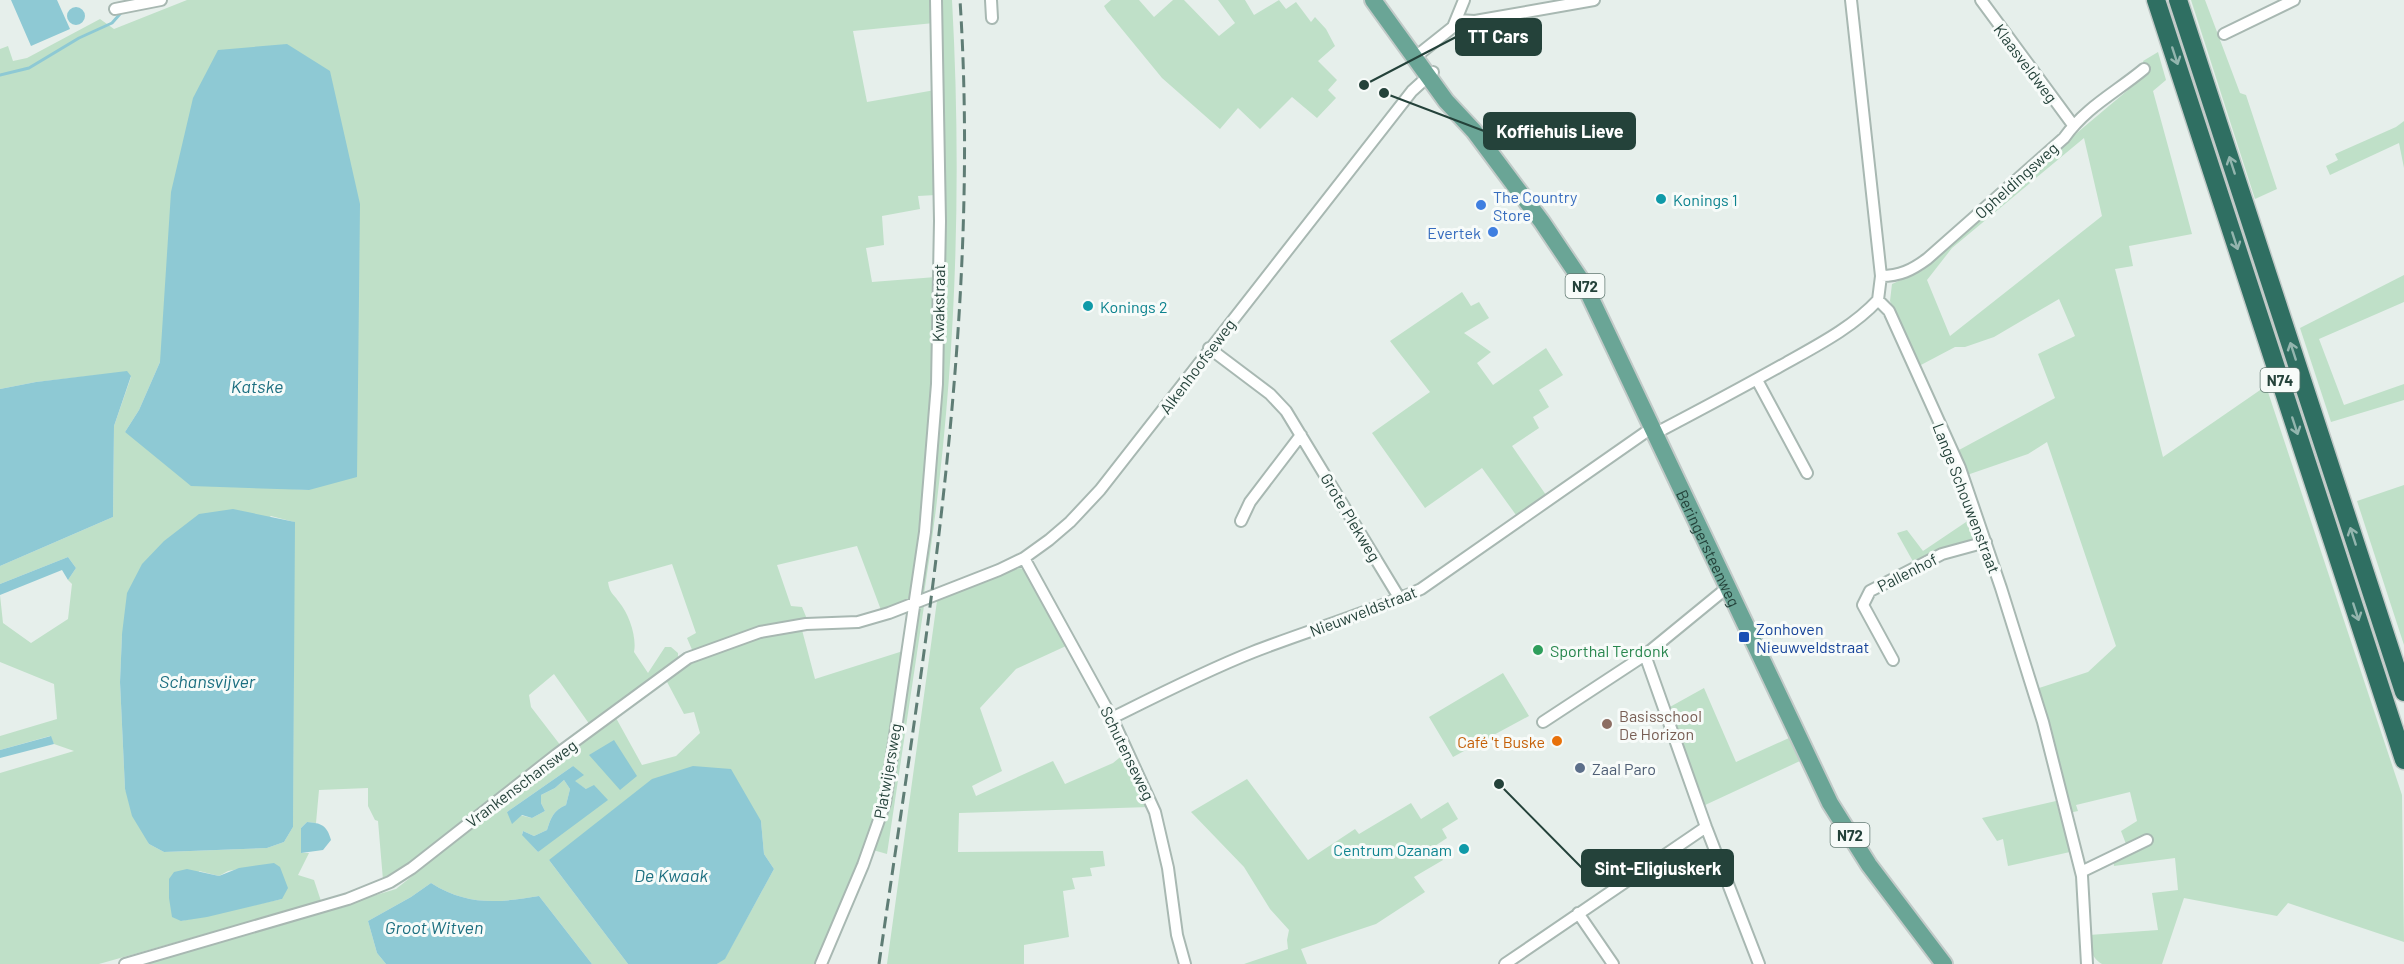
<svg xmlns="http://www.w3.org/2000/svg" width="2404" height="964" viewBox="0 0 2404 964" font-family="Barlow,sans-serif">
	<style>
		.green { fill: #bfe0c8; fill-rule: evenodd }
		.water { fill: #8ec9d4 }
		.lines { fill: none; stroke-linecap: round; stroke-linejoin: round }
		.stream { stroke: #8ec9d4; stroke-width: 3 }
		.street-casing { stroke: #a8b8b2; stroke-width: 14 }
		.primary-casing { stroke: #c2cac8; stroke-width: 20 }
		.highway-casing { stroke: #c2cac8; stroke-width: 21 }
		.street { stroke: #fff; stroke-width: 10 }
		.primary { stroke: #6aa596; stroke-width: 16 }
		.highway { stroke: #2f6f62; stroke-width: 18 }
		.rail { stroke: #5f7d75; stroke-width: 3; stroke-dasharray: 12 6; stroke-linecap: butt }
		.oneway { stroke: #93b5ae }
		.culture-dot { fill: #0f9aa8; stroke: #f7fbf9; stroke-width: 2 }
		.shop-dot { fill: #3f7fe0; stroke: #f7fbf9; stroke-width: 2 }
		.transit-dot { fill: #1a4fb4; stroke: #f7fbf9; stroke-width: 2 }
		.leisure-dot { fill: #2e9e5b; stroke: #f7fbf9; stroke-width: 2 }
		.education-dot { fill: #8d6e63; stroke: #f7fbf9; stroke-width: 2 }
		.food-dot { fill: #e8710a; stroke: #f7fbf9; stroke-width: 2 }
		.service-dot { fill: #5c6f8a; stroke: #f7fbf9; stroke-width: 2 }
		.labels { text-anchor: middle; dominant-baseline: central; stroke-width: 6; stroke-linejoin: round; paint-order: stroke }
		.shield { fill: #f7fbf9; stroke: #637a73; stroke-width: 1.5 }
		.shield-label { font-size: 15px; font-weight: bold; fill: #24423a }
		.street-label { font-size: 16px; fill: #24423a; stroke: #f7fbf9 }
		.shop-label { font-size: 16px; fill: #366cbe; stroke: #f7fbf9; text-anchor: start }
		.culture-label { font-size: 16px; fill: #0d838f; stroke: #f7fbf9; text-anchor: start }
		.transit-label { font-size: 16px; fill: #164399; stroke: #f7fbf9; text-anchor: start }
		.leisure-label { font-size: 16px; fill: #27864d; stroke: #f7fbf9; text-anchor: start }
		.education-label { font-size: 16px; fill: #785e54; stroke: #f7fbf9; text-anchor: start }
		.food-label { font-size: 16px; fill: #c56008; stroke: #f7fbf9; text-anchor: end }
		.service-label { font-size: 16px; fill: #4e5e75; stroke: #f7fbf9; text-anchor: start }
		.water-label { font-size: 18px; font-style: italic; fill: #1c6f80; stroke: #f7fbf9 }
		.leader { fill: none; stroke: #24423a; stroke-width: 2 }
		.callout-dot { fill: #24423a; stroke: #f7fbf9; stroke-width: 2 }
		.callout { fill: #24423a; stroke: #24423a; stroke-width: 2 }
		.callout-label { font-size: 18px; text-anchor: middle; font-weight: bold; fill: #fff }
	</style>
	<rect width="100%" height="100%" fill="#e6efeb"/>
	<path class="green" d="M187,0h746l1,23 -81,8 14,71 68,-12 1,105 -18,1 2,13 -38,7 2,29 -18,3 6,34 64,-5c-3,107 -9,214 -26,320l-3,5 -26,8 -24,-64 -80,19 14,41 11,1 5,12 -114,33 -6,-14 9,-5 -24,-69 -64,18c2,12 5,11 11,20 10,12 18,35 15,50l14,21 17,-26h6l7,6v6l-88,66 -36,-51 -25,21 2,12 30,39 -167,130 -11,4 -5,-59 -3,-1 -7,-14v-18l-49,2 -3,33 -9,-1 -6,6v25h8l-11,22 16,5 7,21 -222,63h-99v-191l74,-22 -20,-7 -4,-8 -50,14v-14l57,-17 -3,-35 -54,-22v-67l3,28 28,20 37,-24 4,-35 -4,-4 8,-12 -8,-11 -68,27v-18l113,-49 1,-91 17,-49 -4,-5 -91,10 -36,7v-340l8,-3 5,15 14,-3 73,-39 14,10zM160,362l149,128 -48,-3 -136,-55 14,-22zM271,516l23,6 -1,305 -9,15 -17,6 -103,4 -15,-8 -24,-55 -5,-107 2,-48zM250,867l32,32 -101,22 18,-50 20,5 9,-5z
		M941,0h11c11,198 3,398 -28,594h-4l10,-75z
		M1111,0h28l15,17 19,-17h11l35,36 16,-13 -17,-23h27l9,15 25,-15 7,9 10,-7 15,20 4,-5 11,12 9,17 -17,15 19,19 -9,10 8,8 -19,20 -25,-21 -32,32 -22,-21 -18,21 -58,-51 -55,-67 -3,-5z
		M2191,0h14l35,93 6,2 31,94 -22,10z
		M2158,52l8,28 -13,11 39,143 -63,12 4,20 -18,3 48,188 103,-71 136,409 2,147 -116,-39 -11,13 -93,-18 -22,66h-60c-12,-7 -11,-16 -13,-29l69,-5 -6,-37 26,-3 -3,-32 -61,8 -2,-12 16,-5 -7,-18 16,-10 -7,-29 -54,13 2,6 -9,2 -33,-124 52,-17 28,-26 -69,-204 -19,12 -61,21 -8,-25 96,-52 -17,-44 37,-18 -16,-37 -65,38 -29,10h-10l-36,19 -29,-65 2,-17 31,-14 155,-138 69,-58 -4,-13zM2084,138l18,78 -152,120 -23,-56 25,-32z
		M2404,121v47l-5,-25 -69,32 -4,-9 12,-6 -3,-6 61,-27z
		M2404,275v27l-85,37 25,66 60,-21v16l-73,22 -31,-94z
		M1462,292l9,14 8,-4 10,16 -25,15 27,19 -14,11 16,22 53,-37 17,27 -24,15 10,17 -16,10 6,11 -27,18 34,49 -30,20 -34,-47 -57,40 -53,-75 58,-41 -40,-51z
		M2404,485v160l-47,-144z
		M1972,518c2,8 5,14 0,21l-57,26 -18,-32 10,-3 16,21z
		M1019,568l4,1 15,23 28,54 -50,23 -36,39 22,63 -30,15 4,10 77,-35 12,23 48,-21 11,-9 26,53 -191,6 -1,39 145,-1 2,15 -15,2 2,8 -20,2 3,11 -12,2 6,46 -45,8v19h-137l50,-363z
		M924,606l-37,248 -14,-4 43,-240z
		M802,630l13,49 88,-28 -23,155 -6,20 -57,138h-100l8,-6 49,-89 -10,-15 -3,-33 -212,39 79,104h-36l-53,-68c-40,7 -72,10 -108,-13l-20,14 -43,24 9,32 9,11h-241l251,-75 167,-134 53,-37 26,47 34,-9 24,-23 -6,-21 -10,2 -18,-34 22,-17 72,-26zM573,766l1,15 12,8 -48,63 -16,-18 1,-3 11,5 13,-6c4,-13 7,-20 19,-25l4,-16 -6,-9 -9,8 -14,7v8l4,8 -13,7 -25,-6z
		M1503,673l26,43 -76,41 -24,-40z
		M1704,688l32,74 53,-24 11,23 -97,45 -35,-98z
		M1247,779l61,81 47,-31 4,5 52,-31 10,16 27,-17 10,17 -16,10 5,9 -12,8 8,14 -29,17 11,15 -49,32 -75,25 6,15h-63l44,-15 -1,-9 2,-10 -19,-21 -26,-42 -53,-55z
		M2056,801l14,51 -62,14 -5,-27 -6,2 -15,-23z"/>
	<path class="water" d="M11,0h46l13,29 -39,17z
		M67 16a9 9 0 1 1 18 0a9 9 0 1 1-18 0Z
		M287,44l43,27 30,133 -3,273 -48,13 -118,-4 -66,-54 14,-22 21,-48 11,-170 22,-94 25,-48z
		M127,371l4,5 -17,50 -1,91 -113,49v-177l36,-7z
		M233,509l62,13 -2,305 -9,15 -17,6 -103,4 -15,-8 -17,-28 -7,-27 -5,-107 2,-48 5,-41 15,-29 22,-23 35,-27z
		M68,557l8,11 -8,12 -6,-10 -62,25v-11z
		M51,736l3,8 -54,14v-8z
		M614,740l23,36 -17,14 -31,-35z
		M573,766l11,9 -9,6 11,8 8,-4 14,15 -70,52 -16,-17 1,-4 11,5 13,-6c4,-13 7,-20 19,-25l4,-16 -6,-9 -9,8 -14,7v8l4,8 -13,7 -10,-3 -10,9 -5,-12z
		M693,766l38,3 30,52 3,33 10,15 -49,90 -8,5h-89l-79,-104 103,-81z
		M307,822c14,1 20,3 24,18l-8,10 -22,3v-25z
		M274,863l6,4 8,21 -6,11 -75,18 -26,4 -9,-4 -3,-19v-19l5,-7 13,-3 32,7 20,-8z
		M431,883c36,23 68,20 108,13l53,68h-206l-9,-11 -9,-32 43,-24z"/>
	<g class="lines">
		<path class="stream" d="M0,75l29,-7 50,-30 33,-15 8,-9"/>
		<g class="street-casing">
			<path id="street" d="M991,0l1,18
				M1851,0l30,276 -3,24
				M1981,0l92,125
				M115,9l46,-9
				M1457,20l18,1 119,-21
				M2224,34l70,-34
				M1414,58l39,-31 11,-27
				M1881,276c19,0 31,-6 46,-17l137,-121c22,-31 51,-45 80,-69
				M1878,300l11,11 71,157 41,120 42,134 39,154 5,88
				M1209,348l61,46 16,17 114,188
				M1757,380l50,93
				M1656,433c44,-23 87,-46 130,-70 32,-18 67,-36 92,-63
				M1241,521l9,-19 51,-67
				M1024,558l88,160 43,94 13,56 9,67 8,29
				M1645,655l61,172 53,137
				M1893,660l-30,-55 7,-14 72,-37 44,-12
				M1112,718c46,-23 93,-47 141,-66 56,-22 113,-38 168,-63l232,-162
				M1543,722l102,-67 83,-68
				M2081,872l66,-32
				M1578,913l35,51
				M125,964l223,-65 42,-17 22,-14 144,-113 132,-97 72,-26 46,-8 52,-2 31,-9 110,-43 25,-12 25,-18 21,-18 30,-32 312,-399 21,-19
				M821,964l42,-99 22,-62 40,-271 12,-148 3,-163 -4,-221
				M1505,964l201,-137"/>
		</g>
		<g class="primary-casing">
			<g id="primary">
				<path id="s1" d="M1373,0l73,101 28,30 68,91 43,64 245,517 39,62 75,99"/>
			</g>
		</g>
		<g class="highway-casing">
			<path id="highway" d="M2156,0l248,760
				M2178,0l226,692"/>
		</g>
		<use href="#street" class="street"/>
		<use href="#primary" class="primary"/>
		<use href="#highway" class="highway"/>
		<path class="rail" d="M879,964c46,-320 102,-640 81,-964"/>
	</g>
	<defs><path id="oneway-shaft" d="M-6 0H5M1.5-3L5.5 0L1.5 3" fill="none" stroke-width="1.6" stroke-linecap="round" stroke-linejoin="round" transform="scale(1.5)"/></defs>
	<g class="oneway">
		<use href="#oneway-shaft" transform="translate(2175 56) rotate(72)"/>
		<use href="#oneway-shaft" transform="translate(2232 165) rotate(-108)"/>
		<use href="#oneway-shaft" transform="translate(2235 241) rotate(72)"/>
		<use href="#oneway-shaft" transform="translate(2293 351) rotate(-108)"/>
		<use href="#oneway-shaft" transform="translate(2295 426) rotate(72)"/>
		<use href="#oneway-shaft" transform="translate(2353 536) rotate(-108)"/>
		<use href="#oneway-shaft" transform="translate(2356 612) rotate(72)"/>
	</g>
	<g class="culture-dot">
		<circle cx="1661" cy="199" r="6"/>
		<circle cx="1088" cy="306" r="6"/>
		<circle cx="1464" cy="849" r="6"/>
	</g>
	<g class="shop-dot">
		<circle cx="1481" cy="205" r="6"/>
		<circle cx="1493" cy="232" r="6"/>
	</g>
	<rect class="transit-dot" x="1738" y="631" width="12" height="12" rx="3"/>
	<circle class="leisure-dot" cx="1538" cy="650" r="6"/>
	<circle class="education-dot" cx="1607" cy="724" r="6"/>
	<circle class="food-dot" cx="1557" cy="741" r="6"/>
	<circle class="service-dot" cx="1580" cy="768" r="6"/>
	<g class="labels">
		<g class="shield">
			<rect x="1565.5" y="274" width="39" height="24" rx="4.5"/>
			<rect x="2260.5" y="368" width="39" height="24" rx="4.5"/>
			<rect x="1830.5" y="823" width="39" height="24" rx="4.5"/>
		</g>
		<g class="shield-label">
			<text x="1585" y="286">N72</text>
			<text x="2280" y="380">N74</text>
			<text x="1850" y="835">N72</text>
		</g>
		<g class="street-label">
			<text transform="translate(2026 63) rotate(53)">Klaasveldweg</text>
			<text transform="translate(2016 180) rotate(-42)">Opheldingsweg</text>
			<text transform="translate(938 303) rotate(-89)">Kwakstraat</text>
			<text transform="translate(1197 366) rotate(-53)">Alkenhoofseweg</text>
			<text transform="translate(1967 498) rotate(69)">Lange Schouwenstraat</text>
			<text transform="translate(1351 517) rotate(59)">Grote Plekweg</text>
			<text stroke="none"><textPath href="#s1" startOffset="646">Beringersteenweg</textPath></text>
			<text transform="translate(1907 572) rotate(-27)">Pallenhof</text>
			<text transform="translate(1363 611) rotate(-21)">Nieuwveldstraat</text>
			<text transform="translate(1128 753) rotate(64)">Schutenseweg</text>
			<text transform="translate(887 771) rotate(-80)">Platwijersweg</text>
			<text transform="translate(521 783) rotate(-37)">Vrankenschansweg</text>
		</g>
		<g class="shop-label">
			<text x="1493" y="196">The Country<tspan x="1493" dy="18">Store</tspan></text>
			<text x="1481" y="232" text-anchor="end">Evertek</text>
		</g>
		<g class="culture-label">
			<text x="1673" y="199">Konings 1</text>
			<text x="1100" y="306">Konings 2</text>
			<text x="1452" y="849" text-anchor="end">Centrum Ozanam</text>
		</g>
		<g class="transit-label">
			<text x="1756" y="628">Zonhoven<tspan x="1756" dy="18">Nieuwveldstraat</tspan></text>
		</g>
		<g class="leisure-label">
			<text x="1550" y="650">Sporthal Terdonk</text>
		</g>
		<g class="education-label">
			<text x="1619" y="715">Basisschool<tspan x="1619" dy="18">De Horizon</tspan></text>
		</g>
		<g class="food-label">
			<text x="1545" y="741">Café 't Buske</text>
		</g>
		<g class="service-label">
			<text x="1592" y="768">Zaal Paro</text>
		</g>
		<g class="water-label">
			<text x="257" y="386">Katske</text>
			<text x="207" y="681">Schansvijver</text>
			<text x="671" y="875">De Kwaak</text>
			<text x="434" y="927">Groot Witven</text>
		</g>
	</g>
	<path class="leader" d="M1364 85L1456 37M1384 93L1484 131M1499 784L1582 868"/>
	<g class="callout-dot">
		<circle cx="1364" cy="85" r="6"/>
		<circle cx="1384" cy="93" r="6"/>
		<circle cx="1499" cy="784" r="6"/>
	</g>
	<g class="callout">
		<rect x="1456" y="19" width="85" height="36" rx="6"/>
		<rect x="1484" y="113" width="151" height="36" rx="6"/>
		<rect x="1582" y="850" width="151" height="36" rx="6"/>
	</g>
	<g class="callout-label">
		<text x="1498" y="43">TT Cars</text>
		<text x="1560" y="138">Koffiehuis Lieve</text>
		<text x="1658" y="875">Sint-Eligiuskerk</text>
	</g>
</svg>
